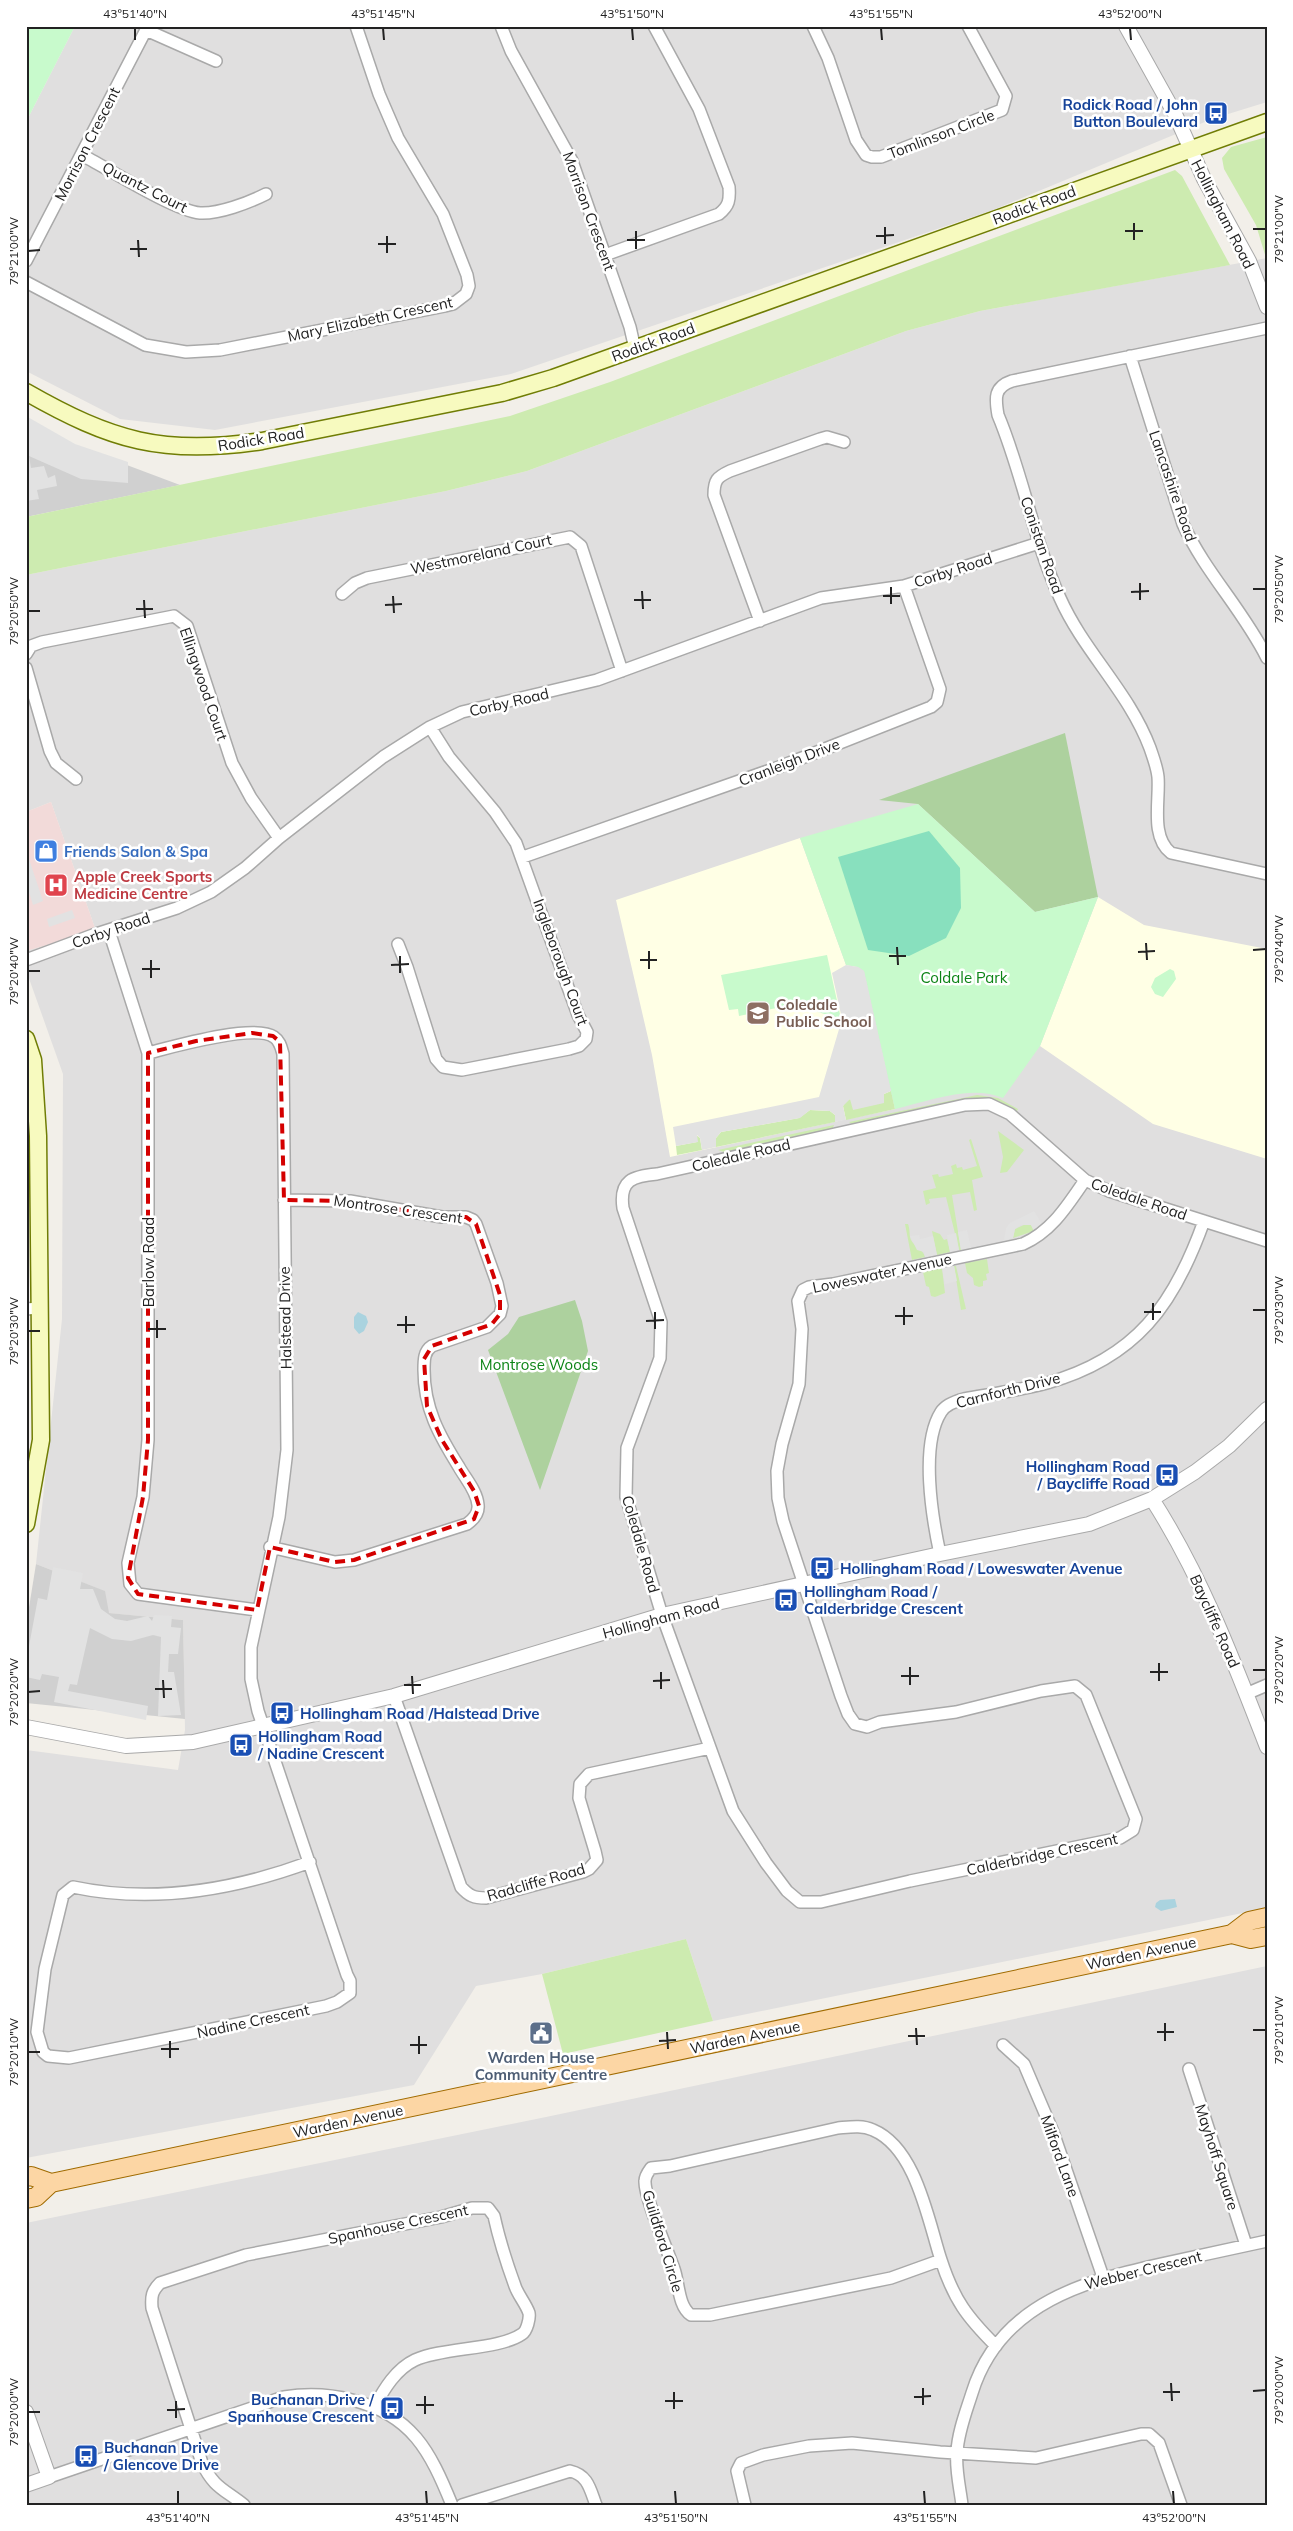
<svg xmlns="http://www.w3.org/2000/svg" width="1293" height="2531" viewBox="0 0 1293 2531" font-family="Mulish,sans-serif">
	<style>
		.residential { fill: #e0dfdf }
		.commercial { fill: #f2dad9 }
		.education { fill: #ffffe5 }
		.religious { fill: #d0d0d0 }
		.grass { fill: #cdebb0 }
		.forest { fill: #add19e }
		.park { fill: #c8facc }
		.pitch { fill: #88e0be }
		.parking { fill: #e2e2e2 }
		.water { fill: #aad3df }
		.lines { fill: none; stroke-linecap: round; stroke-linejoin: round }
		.minor-casing { stroke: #a9a9a9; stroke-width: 14 }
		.tertiary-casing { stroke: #a9a9a9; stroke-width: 16 }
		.secondary-casing { stroke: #707d05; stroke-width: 19 }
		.primary-casing { stroke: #a06b00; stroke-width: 20 }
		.minor { stroke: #fff; stroke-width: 11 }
		.tertiary { stroke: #fff; stroke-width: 14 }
		.secondary { stroke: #f7fabf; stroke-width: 16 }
		.primary { stroke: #fcd6a4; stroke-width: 18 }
		.marked { fill: none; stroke: #d40000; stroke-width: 4; stroke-dasharray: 10 6; stroke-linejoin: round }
		.ticks { fill: none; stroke: #222; stroke-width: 2 }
		.labels { text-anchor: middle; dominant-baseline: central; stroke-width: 5; stroke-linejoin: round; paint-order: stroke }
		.transit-label { font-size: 15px; font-weight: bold; fill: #164399; stroke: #fff; text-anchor: start }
		.street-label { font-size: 15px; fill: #222; stroke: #fff }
		.shop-label { font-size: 15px; font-weight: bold; fill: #366cbe; stroke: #fff; text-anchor: start }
		.health-label { font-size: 15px; font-weight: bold; fill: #be3a42; stroke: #fff; text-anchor: start }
		.park-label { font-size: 15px; fill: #0c8416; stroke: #fff }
		.education-label { font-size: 15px; font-weight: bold; fill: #785e54; stroke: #fff; text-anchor: start }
		.service-label { font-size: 15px; font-weight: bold; fill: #4e5e75; stroke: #fff }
		.neatline { fill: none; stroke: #222; stroke-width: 2 }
		.ticks-label { font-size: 12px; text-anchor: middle; fill: #222 }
	</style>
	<rect width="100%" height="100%" fill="#f2efe9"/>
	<path class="residential" d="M75,26h1192v76l-55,17 -219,91 -482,164 -296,56 -95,-11 -94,-48v-249z
		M1267,258v1650l-554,113 -27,-82 -144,35 -66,12 -62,99 -388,73v-408l152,20 7,-40 -2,-110 -75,-7 -4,-22 -68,-27 26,-245 1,-245 -37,-104v-19l70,-20 -45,-129 -25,10v-237l420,-84 81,-20 379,-140 74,-20z
		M1267,1966v539h-1241v-282l520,-106z"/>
	<path class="commercial" d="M51,802l45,129 -70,20v-139z"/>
	<path class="education" d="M800,838l46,127 12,2 37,142 -225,48 -18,-102 -36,-155z
		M1098,897l46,28 123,24v210l-114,-35 -113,-78z"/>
	<path class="religious" d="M26,419l37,22 117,44 -154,32z
		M36,1564l69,27 4,22 74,7 2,99 -159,-16v-77z"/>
	<path class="grass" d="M1267,137v121h-1l-10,-33 -32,-56 -2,-11 9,-11z
		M1175,170l7,6 48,89 -250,46 -74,20 -379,140 -81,20 -420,84v-58l484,-101 100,-34z
		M891,1091l4,18 -49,11 -3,-14 4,-7 37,4v-9z
		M977,1095l21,3 20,11 -2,4 -19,-11 -144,23 -4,-3z
		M810,1110l20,1 5,4v7l-119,25v-9l5,-6 78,-14z
		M834,1125l-2,5 -105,23 -9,-3z
		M998,1131l26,19 -17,22 -7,1 3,-16z
		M696,1135l4,3 2,12 -25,5 -1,-9 21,-4z
		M971,1139l12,38 -11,3 5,30 -3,1 -4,-19 -18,3 9,55h-2l-13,-53 -17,2 1,4 -4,2 -3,-14 13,-3 -4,-13 6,-1 1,3 14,-3 -2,-8 5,-2 1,4 5,-1 1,3 14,-4 -8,-26z
		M905,1224h3c2,4 1,12 3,16 4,7 12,9 14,17l-13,3z
		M1026,1224l5,1 3,6 -21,7 2,-9z
		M932,1231l8,3 4,6 3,-1 3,13 -13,3z
		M987,1259l2,14 -3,1 1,6 -4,1v5l-4,1 -5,-2 -1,-7 -6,-5 -2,-10z
		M954,1266h2l10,43 -5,1z
		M942,1268l3,25 -10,4 -4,-1 -2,-9 -3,-1 -3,-14z
		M686,1939l27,82 -150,33 -21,-80z"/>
	<path class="forest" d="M1065,733l33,164 -63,15 -117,-108 -39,-4z
		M575,1300l7,21 6,30 -48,139 -52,-140 20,-16 11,-17z"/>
	<path class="park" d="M26,26h49l-49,96z
		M918,804l117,108 63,-15 -58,149 -37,52c-31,-14 -75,3 -108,11l-31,-138 -6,-4 -12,-2 -46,-127z
		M827,955l14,64 -53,-16 -2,3 -47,10 -1,-7 -9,1 -8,-35z
		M1170,969l4,2 2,8 -13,18 -8,-3 -4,-7 4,-9z"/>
	<path class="pitch" d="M929,831l31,37 1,40 -15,30 -37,18 -41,-6 -30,-93z"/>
	<path class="parking" d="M26,416l49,28 53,18v21l-47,-4 -52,-23 2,12 13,-2 4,12 7,-3 2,11 -20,4 2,9 -13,2z
		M26,850l17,51 -10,4 -7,-22z
		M72,910l3,8 -26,9 -2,-8z
		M846,965l12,2 6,4 27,120 -7,3v9l-31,7 -3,-11 -7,7 3,14 -11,2v-7l-5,-4 -20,-1 -10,8 -79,14 -5,6v9l-14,3 -2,-12 -3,-3 1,7 -22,4 -3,-19 146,-30 23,-78 -10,-46z
		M1034,1211l9,15 -9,5 -3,-6h-10l-6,4 -2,9 -9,3 2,-13 4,-5z
		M967,1230l4,18 -10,2 -3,-18z
		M956,1233l3,17 -9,2 -3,-17z
		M919,1235l1,4 13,-3 4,19 -12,2 -1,-5 -7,-2 -7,-14z
		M954,1266l3,15 -12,3 -3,-16z
		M53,1567l30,6 -3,16h13l8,20 14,10 12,2 21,-5 4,5 2,-6 18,1 -1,11 10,1 -3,26h-9l-1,18h6l7,43 -23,1 3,-79 -8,-2 -22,6 -19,-2 -22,-11 -13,57 -7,-1 -2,7 80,15 -2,14 -92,-18 5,-25 -17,-3 -2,6 -14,-3v-15l12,-64 9,2z"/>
	<path class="water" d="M358,1312l8,4 2,6 -4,9 -5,3 -5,-6v-11z
		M1175,1899l2,8 -16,4 -6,-4 1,-4 4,-3z"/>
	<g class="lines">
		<g class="minor-casing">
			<path id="minor" d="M501,26l10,25 61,110 58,166 5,22
				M813,26l15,32 28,82 10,15 6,2h9l121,-47 4,-14 -38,-70
				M146,30l70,31
				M82,155c25,13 93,56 118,58 19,1 48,-10 66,-19
				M605,255l114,-41c10,-8 11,-14 10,-27l-30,-78 -45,-83
				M26,261l122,-235
				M26,282l119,63 41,7 34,-2 225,-44 8,-2 13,-10 3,-8 -2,-11 -24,-61 -45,-76 -19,-44 -23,-68
				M1267,328l-255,53c-18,6 -17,17 -14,34 25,59 35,124 62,183 24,54 69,94 90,150 3,9 7,19 8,29 2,23 -8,60 13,76l96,21
				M1130,356l53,168c22,48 60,86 84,134
				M342,594l13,-11 12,-5 203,-41 11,9 41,125
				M760,621l-46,-126c0,-15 3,-18 16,-24l90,-32 7,-2 17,5
				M26,654l5,-8 11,-4 132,-26 13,10 45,137 19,35 28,40
				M26,668l24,83 6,12 20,16
				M523,857l256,-90 152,-60 6,-5 3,-13 -36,-103
				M109,931l39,122v387l-5,57 -15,66 2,21 8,10 119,16
				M398,944l9,23 29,92 7,8 19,3 107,-21 10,-3 7,-7 1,-7 -9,-17 -62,-172 -21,-31 -46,-55 -19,-30
				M26,960l67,-25 84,-27 34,-16 34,-24 34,-30 104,-81 47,-30 32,-15 135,-32 224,-82 83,-12 135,-43
				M148,1053c24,-6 106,-30 126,-16 6,4 7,10 9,17l4,396 -8,67 -28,130v32l7,32 89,264 3,6v12l-13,9 -11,4 -257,52 -21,-2 -5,-4 -6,-20 8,-63 18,-74 10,-8c80,17 161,3 237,-25
				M1085,1180c-18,26 -33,51 -62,64l-190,40 -24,3 -6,3 -5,11 4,28 -3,55 -17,60 -5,27 1,27 5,23 58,175 7,18 7,10 12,3 13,-5 76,-10 85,-21 34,-5 11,9 50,124 -3,11 -13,8 -210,43 -89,21h-21l-13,-11 -21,-28 -33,-52 -71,-196 -36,-118 1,-49 33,-90 1,-36 -38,-114c-4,-28 10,-32 34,-34l308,-69 24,-1 21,10 75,66 24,11 158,50
				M26,1309l13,-1
				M270,1547l65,15 19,-2 113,-36c7,-5 12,-11 11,-19 -1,-14 -13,-27 -19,-38 -20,-32 -35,-59 -35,-97 0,-10 0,-19 8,-24l55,-19 13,-13 2,-8 -5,-23 -21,-59 -3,-4 -7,-3h-24l-92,-16 -66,-1
				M940,1554c-8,-37 -20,-109 1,-142 5,-8 15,-11 23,-13 28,-5 56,-9 83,-16 89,-25 127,-78 157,-162
				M1246,1694l21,-9
				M394,1696l67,191c8,9 13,11 25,11l97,-26 6,-3 8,-9 -2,-9 -16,-53 1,-14 9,-10 121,-26
				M1003,2045l21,19 29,68 50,145
				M1189,2069l57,176
				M941,2260c-13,-40 -25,-112 -68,-130 -11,-5 -23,-3 -35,-2l-168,38 -19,2c-3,4 -6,8 -6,13 -1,16 23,70 29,88 5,14 4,37 17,46h19l181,-37 50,-18c13,40 26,57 55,86
				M49,2477l235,-80c24,-4 45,-3 68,3 60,15 78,51 100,105
				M244,2505c-20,-16 -30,-17 -42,-42l-50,-155c-1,-12 0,-17 8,-25l86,-28 195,-38 31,-9h16l6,8c5,23 13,48 21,70 3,9 11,18 14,27 1,5 -2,18 -7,21 -23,16 -78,13 -107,26 -19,9 -31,29 -40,46
				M462,2505l108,-34c18,4 20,18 26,34
				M745,2505l-8,-34 4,-8 22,-8 46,-9 43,-3 88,9 96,6 105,-24h8l10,9 22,62
				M962,2505c-2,-17 -7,-37 -5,-53 1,-20 9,-40 15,-59 28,-91 115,-113 198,-131 32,-7 64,-14 97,-21"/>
		</g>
		<g class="tertiary-casing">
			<path id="tertiary" d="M1126,26l49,88 29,65 45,82 18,46
				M1152,1499c50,78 82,163 115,248
				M26,1727l100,19 67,-4 201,-46 268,-81 278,-61 149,-30 63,-25 43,-27 34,-26 38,-37
				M26,2412l23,65 -23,8"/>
		</g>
		<g class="secondary-casing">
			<path id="secondary" d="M26,392c86,49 137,64 236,49l240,-48 51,-15 714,-256
				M26,1039l7,21 5,76 3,304 -15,84"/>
		</g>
		<g class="primary-casing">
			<path id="primary" d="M1232,1934l17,-13 18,-4
				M26,2177l5,-1 20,7 1181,-249 19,5 16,-3
				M26,2199l10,-2 15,-14"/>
		</g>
		<use href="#minor" class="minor"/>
		<use href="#tertiary" class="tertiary"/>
		<use href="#secondary" class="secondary"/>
		<use href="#primary" class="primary"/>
	</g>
	<path class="marked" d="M252,1033l21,3 7,6 4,158 66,1 92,16h24l10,7 24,71v19l-8,10 -60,22 -8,13 3,47 15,34 32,51 5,15 -5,13 -120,41 -19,2 -65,-15 -13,63 -119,-16 -10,-16 15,-81 5,-57v-387l48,-12z"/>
	<path class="ticks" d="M135,28v12M383,28l1,12M632,28l1,12M881,28l1,12M1130,28l1,12M1134,223v17M885,227v17M1253,229h13M636,231v18M1125,231h18M387,236v17M876,236l18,-1M138,240l1,17M627,240h18M378,244h18M130,249h17M28,251l12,-1M1140,583v17M891,587v17M1253,589h13M642,591l1,18M1131,592l18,-1M393,596l1,17M883,596h17M144,600l1,18M634,600h17M385,605l17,-1M136,609h17M28,611h12M1146,943l1,17M897,947l1,18M1253,950l13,-1M649,951v18M1138,952l17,-1M400,956v17M889,956h17M151,960v18M640,960h17M391,965l18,-1M142,969h18M28,971h12M1153,1303v17M904,1307v18M1253,1310h13M655,1312v17M1144,1312h17M406,1316v17M895,1316h18M157,1320v18M646,1321l18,-1M397,1325h18M148,1329h18M28,1331h12M1159,1663v18M910,1667v18M1253,1670h13M661,1672v17M1150,1672h18M412,1676l1,18M901,1676h18M163,1680l1,18M653,1681l17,-1M404,1685h17M155,1689h17M28,1692l12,-1M1165,2023v18M916,2028l1,17M1253,2030h13M667,2032l1,17M1157,2032h17M419,2036v18M908,2036h17M170,2041v17M659,2041l17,-1M410,2045h17M161,2049h18M28,2052h12M1171,2383l1,18M923,2388v17M1253,2391l13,-1M674,2392v17M1163,2392h17M425,2396v18M914,2397l17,-1M176,2401v17M665,2401h18M416,2405h18M167,2410l18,-1M28,2412h12M178,2491v13M426,2491l1,13M675,2491l1,13M924,2491l1,13M1173,2491l1,13"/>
	<defs>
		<g id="bus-square" transform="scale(1.25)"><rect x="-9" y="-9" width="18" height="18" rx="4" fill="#1a4fb4" stroke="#fff"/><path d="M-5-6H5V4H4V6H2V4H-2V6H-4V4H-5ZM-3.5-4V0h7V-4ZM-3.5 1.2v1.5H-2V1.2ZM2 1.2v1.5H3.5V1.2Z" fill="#fff"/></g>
		<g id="shop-square" transform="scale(1.25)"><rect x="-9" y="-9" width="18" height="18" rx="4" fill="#3f7fe0" stroke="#fff"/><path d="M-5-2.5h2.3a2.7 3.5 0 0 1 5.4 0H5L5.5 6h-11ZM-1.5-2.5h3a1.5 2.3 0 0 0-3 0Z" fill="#fff"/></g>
		<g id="hospital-square" transform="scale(1.25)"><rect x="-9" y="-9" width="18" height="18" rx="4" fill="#e0444e" stroke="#fff"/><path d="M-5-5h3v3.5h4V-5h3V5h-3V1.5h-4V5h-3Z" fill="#fff"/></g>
		<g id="school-square" transform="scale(1.25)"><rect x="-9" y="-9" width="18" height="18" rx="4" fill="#8d6e63" stroke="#fff"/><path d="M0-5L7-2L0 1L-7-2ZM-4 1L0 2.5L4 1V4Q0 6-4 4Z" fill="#fff"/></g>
		<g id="civic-square" transform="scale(1.25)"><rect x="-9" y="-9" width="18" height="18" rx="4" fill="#5c6f8a" stroke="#fff"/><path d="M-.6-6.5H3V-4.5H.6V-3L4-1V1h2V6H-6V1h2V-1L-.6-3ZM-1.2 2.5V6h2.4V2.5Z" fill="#fff"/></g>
	</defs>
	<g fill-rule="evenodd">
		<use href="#bus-square" x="1216" y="113"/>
		<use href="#shop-square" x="46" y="851"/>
		<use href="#hospital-square" x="56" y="885"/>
		<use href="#school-square" x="758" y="1013"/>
		<use href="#bus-square" x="1167" y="1475"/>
		<use href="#bus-square" x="822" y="1568"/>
		<use href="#bus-square" x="786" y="1600"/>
		<use href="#bus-square" x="282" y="1713"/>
		<use href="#bus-square" x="241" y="1745"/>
		<use href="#civic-square" x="541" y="2033"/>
		<use href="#bus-square" x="392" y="2408"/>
		<use href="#bus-square" x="86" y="2456"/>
	</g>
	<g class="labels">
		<g class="transit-label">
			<text x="1198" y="104" text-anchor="end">Rodick Road / John<tspan x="1198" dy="17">Button Boulevard</tspan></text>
			<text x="1150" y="1466" text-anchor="end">Hollingham Road<tspan x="1150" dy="17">/ Baycliffe Road</tspan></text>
			<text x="840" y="1568">Hollingham Road / Loweswater Avenue</text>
			<text x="804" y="1591">Hollingham Road /<tspan x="804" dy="17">Calderbridge Crescent</tspan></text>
			<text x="300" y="1713">Hollingham Road /Halstead Drive</text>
			<text x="258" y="1736">Hollingham Road<tspan x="258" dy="17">/ Nadine Crescent</tspan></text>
			<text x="374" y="2399" text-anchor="end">Buchanan Drive /<tspan x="374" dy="17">Spanhouse Crescent</tspan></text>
			<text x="104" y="2447">Buchanan Drive<tspan x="104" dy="17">/ Glencove Drive</tspan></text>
		</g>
		<g class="street-label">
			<text transform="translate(941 134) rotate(-21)">Tomlinson Circle</text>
			<text transform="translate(87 144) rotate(-63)">Morrison Crescent</text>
			<text transform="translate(145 187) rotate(27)">Quantz Court</text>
			<text transform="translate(1034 205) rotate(-20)">Rodick Road</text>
			<text transform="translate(589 211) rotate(70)">Morrison Crescent</text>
			<text transform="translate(1223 214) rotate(63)">Hollingham Road</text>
			<text transform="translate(370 319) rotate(-12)">Mary Elizabeth Crescent</text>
			<text transform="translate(653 342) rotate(-20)">Rodick Road</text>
			<text transform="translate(261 439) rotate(-9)">Rodick Road</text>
			<text transform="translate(1173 486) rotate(71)">Lancashire Road</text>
			<text transform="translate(1042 545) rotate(71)">Conistan Road</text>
			<text transform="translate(481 554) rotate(-12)">Westmoreland Court</text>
			<text transform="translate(953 570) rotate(-18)">Corby Road</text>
			<text transform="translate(204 684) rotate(71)">Ellingwood Court</text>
			<text transform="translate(509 702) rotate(-13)">Corby Road</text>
			<text transform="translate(789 762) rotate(-21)">Cranleigh Drive</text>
			<text transform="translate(111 930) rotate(-19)">Corby Road</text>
			<text transform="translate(561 962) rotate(70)">Ingleborough Court</text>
			<text transform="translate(741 1155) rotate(-13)">Coledale Road</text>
			<text transform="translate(1139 1199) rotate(19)">Coledale Road</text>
			<text transform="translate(398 1209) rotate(8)">Montrose Crescent</text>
			<text transform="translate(148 1262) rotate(-90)">Barlow Road</text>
			<text transform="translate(882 1273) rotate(-12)">Loweswater Avenue</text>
			<text transform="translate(285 1318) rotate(-91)">Halstead Drive</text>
			<text transform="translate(1008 1390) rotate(-14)">Carnforth Drive</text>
			<text transform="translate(641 1544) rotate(74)">Coledale Road</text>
			<text transform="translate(661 1618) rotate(-15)">Hollingham Road</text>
			<text transform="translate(1215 1621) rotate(66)">Baycliffe Road</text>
			<text transform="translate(1042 1854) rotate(-12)">Calderbridge Crescent</text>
			<text transform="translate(536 1882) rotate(-16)">Radcliffe Road</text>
			<text transform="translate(1141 1953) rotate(-12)">Warden Avenue</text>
			<text transform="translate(253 2021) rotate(-12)">Nadine Crescent</text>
			<text transform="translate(745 2037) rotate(-12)">Warden Avenue</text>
			<text transform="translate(348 2121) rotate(-12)">Warden Avenue</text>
			<text transform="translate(1060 2156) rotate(70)">Milford Lane</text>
			<text transform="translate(1217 2157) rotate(72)">Mayhoff Square</text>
			<text transform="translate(398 2224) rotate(-12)">Spanhouse Crescent</text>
			<text transform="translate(663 2241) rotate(73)">Guildford Circle</text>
			<text transform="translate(1143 2270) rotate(-14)">Webber Crescent</text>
		</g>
		<g class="shop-label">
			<text x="64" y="851">Friends Salon &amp; Spa</text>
		</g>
		<g class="health-label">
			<text x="74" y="876">Apple Creek Sports<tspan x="74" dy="17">Medicine Centre</tspan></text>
		</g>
		<g class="park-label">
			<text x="964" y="977">Coldale Park</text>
			<text x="539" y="1364">Montrose Woods</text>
		</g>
		<g class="education-label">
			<text x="776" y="1004">Coledale<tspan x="776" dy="17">Public School</tspan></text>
		</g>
		<g class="service-label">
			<text x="541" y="2057">Warden House<tspan x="541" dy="17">Community Centre</tspan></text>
		</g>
	</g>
	<rect width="1293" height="2531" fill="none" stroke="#ffffff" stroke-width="55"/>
	<rect x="28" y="28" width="1238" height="2476" class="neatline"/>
	<g class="ticks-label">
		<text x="135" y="18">43°51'40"N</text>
		<text x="383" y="18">43°51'45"N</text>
		<text x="632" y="18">43°51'50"N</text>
		<text x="881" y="18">43°51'55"N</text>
		<text x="1130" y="18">43°52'00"N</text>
		<text transform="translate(1279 229) rotate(-90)" y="4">79°21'00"W</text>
		<text transform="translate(14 251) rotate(-90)" y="4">79°21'00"W</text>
		<text transform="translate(1279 589) rotate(-90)" y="4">79°20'50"W</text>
		<text transform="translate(14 611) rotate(-90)" y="4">79°20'50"W</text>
		<text transform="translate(1279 949) rotate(-90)" y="4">79°20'40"W</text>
		<text transform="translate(14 971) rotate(-90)" y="4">79°20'40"W</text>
		<text transform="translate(1279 1310) rotate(-90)" y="4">79°20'30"W</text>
		<text transform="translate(14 1331) rotate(-90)" y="4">79°20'30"W</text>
		<text transform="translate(1279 1670) rotate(-90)" y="4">79°20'20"W</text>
		<text transform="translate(14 1692) rotate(-90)" y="4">79°20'20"W</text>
		<text transform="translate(1279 2030) rotate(-90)" y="4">79°20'10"W</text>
		<text transform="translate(14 2052) rotate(-90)" y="4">79°20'10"W</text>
		<text transform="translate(1279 2390) rotate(-90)" y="4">79°20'00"W</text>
		<text transform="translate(14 2412) rotate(-90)" y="4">79°20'00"W</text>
		<text x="178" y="2522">43°51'40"N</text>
		<text x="427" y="2522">43°51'45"N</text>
		<text x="676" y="2522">43°51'50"N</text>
		<text x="925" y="2522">43°51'55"N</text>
		<text x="1174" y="2522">43°52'00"N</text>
	</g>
</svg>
